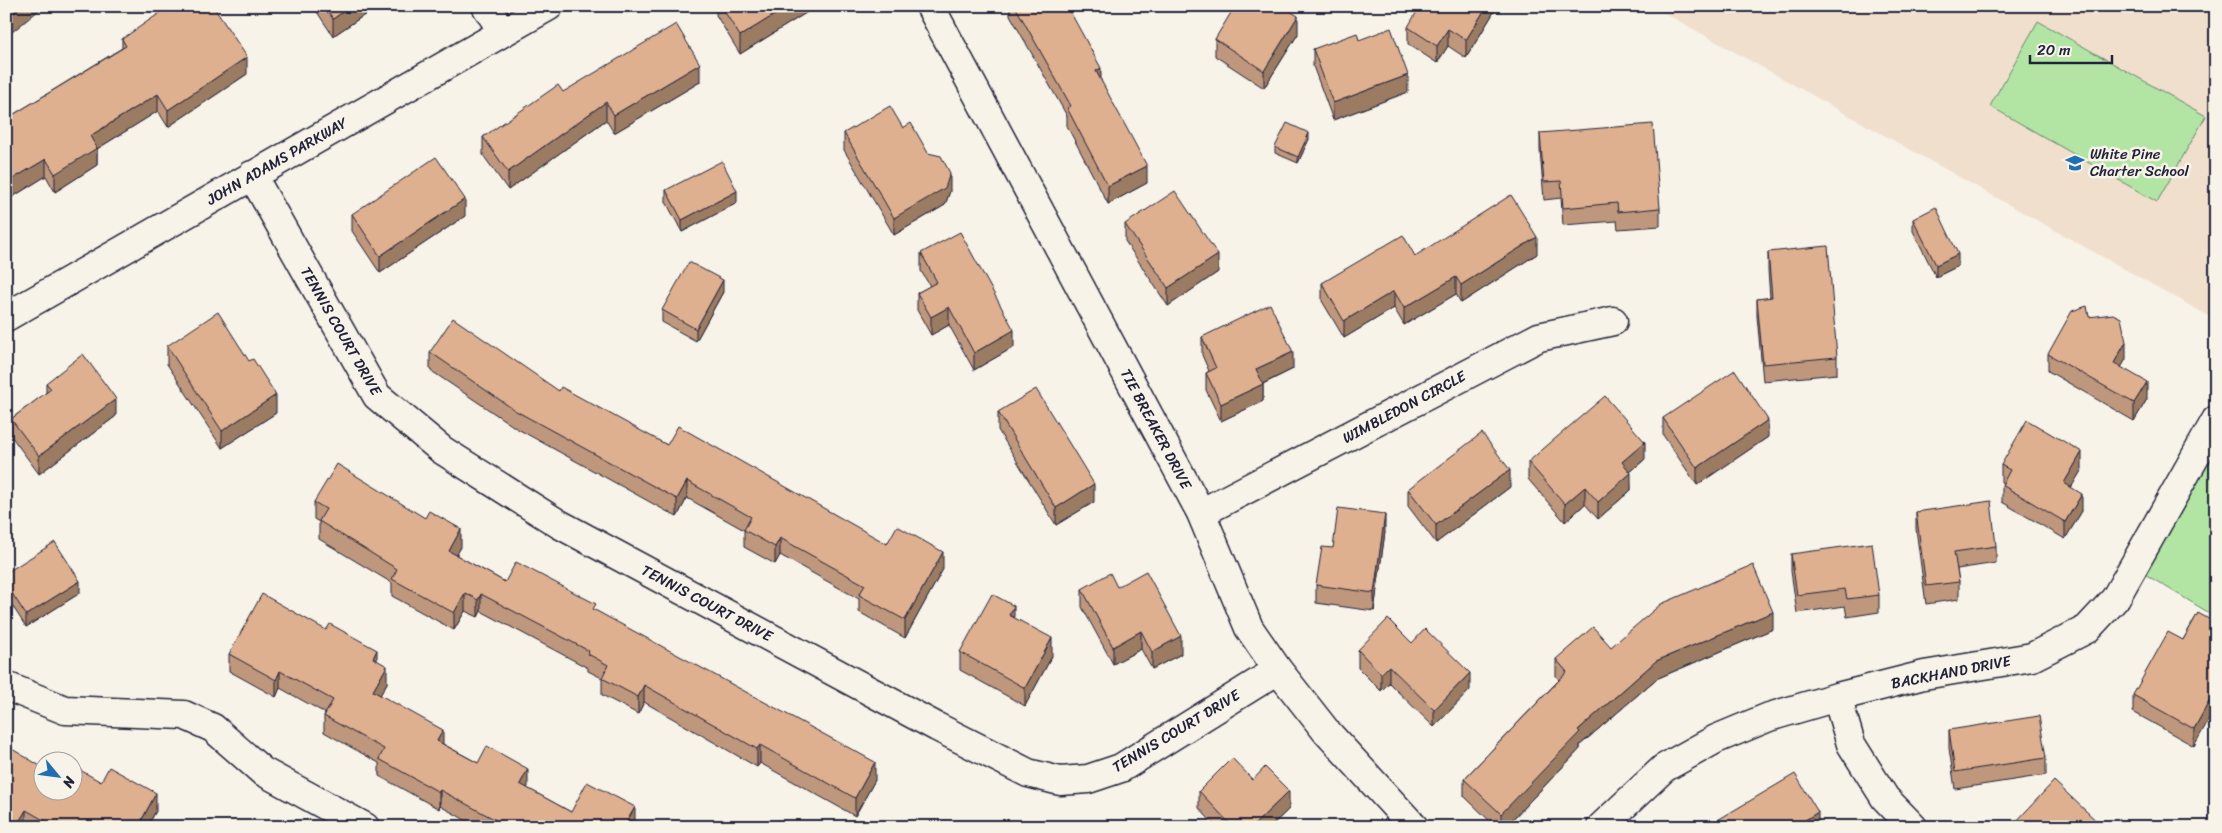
<svg xmlns="http://www.w3.org/2000/svg" width="2222" height="833" viewBox="0 0 2222 833" font-family="Sriracha,sans-serif">
	<style>
		.built { fill: #f0dfcd }
		.park { fill: #b2e4a4; stroke: #6a8370 }
		.lines { fill: none; stroke-linecap: round; stroke-linejoin: round }
		.minor-casing { stroke: #22223b; stroke-width: 31 }
		.minor { stroke: #f7f3e8; stroke-width: 28 }
		.wall { fill: #bf977b; stroke: #22223b }
		.shaded-wall { fill: #9b7b64; stroke: #22223b }
		.building { fill: #deb08f; stroke: #22223b }
		.labels { text-anchor: middle; dominant-baseline: central; stroke-width: 5; stroke-linejoin: round; paint-order: stroke }
		.poi-label { font-size: 15px; fill: #22223b; stroke: #f7f3e8; text-anchor: start }
		.street-label { font-size: 15px; fill: #22223b; stroke: #f7f3e8 }
	</style>
	<rect width="100%" height="100%" fill="#f7f3e8"/>
	<filter id="ink" filterUnits="userSpaceOnUse"><feTurbulence type="fractalNoise" baseFrequency=".02" numOctaves="2"/><feDisplacementMap in="SourceGraphic" scale="10" xChannelSelector="R" yChannelSelector="G"/><feConvolveMatrix kernelMatrix="1 2 1 2 8 2 1 2 1" color-interpolation-filters="sRGB"/></filter>
	<g filter="url(#ink)">
		<path class="built" d="M1652,6h564v314z"/>
		<path class="park" d="M2038,21l168,95 -49,86 -167,-96z
			M2216,419v198l-83,-50z"/>
		<g class="lines">
			<g class="minor-casing">
				<path id="minor" d="M486,6l17,26
					M930,6l271,507 48,115 29,42 48,61 88,96
					M252,175l125,221 65,54 117,74 378,203 91,46 32,8 28,-2 33,-11 157,-98
					M6,317l543,-311
					M1201,513l338,-176 74,-16
					M6,686l59,24 119,5 29,13 49,43 103,56
					M1837,697l14,47 34,54 28,29
					M1601,827l63,-59 52,-29 53,-22 68,-20 87,-22 108,-18 55,-28 28,-30 101,-179"/>
			</g>
			<use href="#minor" class="minor"/>
		</g>
		<path class="wall" d="M313,6h65l-45,30z
			M716,6h101l-77,48 -24,-39z
			M1010,6h57l80,177 -39,21 -41,-78v-10l-57,-101z
			M1497,6v1l-31,51 -18,-12 -11,17 -29,-19v-17z
			M1298,34l-34,54 -49,-32v-17z
			M122,39l125,35 -79,53 -10,-16 -61,38v16l-42,27 -9,-16 -40,25v-82l116,-71z
			M1359,40l49,52 -75,28 -20,-54v-17z
			M700,82l-86,51 -8,-13 -98,70 -25,-35v-18l80,-45z
			M903,128l25,25 22,38 -5,14 -51,30 -50,-85v-17z
			M1540,133l120,75v18l-42,3 -1,-8 -54,4 -2,-27 -17,2 -4,-50z
			M1309,139l-11,24 -23,-10v-6z
			M666,190l71,13 -55,29 -16,-30z
			M352,214l113,2 -85,57 -28,-42z
			M1913,219l45,47 -22,11 -23,-46z
			M1125,224l93,48 -50,34 -43,-65z
			M1768,252l69,105v17l-74,7 -6,-65v-17l13,-1 -2,-28z
			M921,253l93,94 -40,23 -25,-45 -18,10 -14,-25v-17l13,-7 -9,-15z
			M1537,254l-76,49 -5,-9 -52,31 -10,-17 -50,30 -22,-37v-18l93,-27z
			M723,292l-27,49 -34,-19v-12z
			M2089,317l37,42 -5,8 26,32 -13,22 -86,-50v-17z
			M1202,337l91,32 -30,15v17l-42,20 -15,-31v-17l3,-2 -7,-16z
			M167,346l109,67 -54,35 -55,-84z
			M430,352l129,39 108,54 276,124 -38,69 -46,-26v-13l-79,-44 -5,9 -31,-17v-17l-57,-32 -10,19 -161,-89 -86,-58z
			M46,383l70,33 -77,58 -28,-38v-17l35,-26z
			M998,412l96,90 -38,23 -58,-95z
			M1663,418l105,19 -71,48 -34,-50z
			M1645,459l-15,13 1,18 -33,29 -13,-15 -20,18 -37,-43v-17z
			M2001,465l81,4 -11,18 11,24 -17,28 -63,-37v-17l1,-2 -2,-1z
			M1510,487l-74,56 -28,-37v-17z
			M314,502l147,45 -5,8 49,27 91,29 279,169 -20,36 -95,-53 -3,4 -113,-65 -6,12 -36,-19v-17l-14,-7v-3l-107,-57 -3,6 -13,-6 -11,19 -62,-34v-13l-73,-44v-17l-5,-3z
			M1916,512l80,34v17l-39,6 2,13v17l-33,5 -10,-75z
			M1385,532l-11,79 -58,-8v-18l17,-37z
			M1791,554l88,41v17l-32,5 -2,-11 -48,7 -6,-42z
			M6,573l74,20 -54,34 -20,-31z
			M1117,587l64,67 -29,15 -11,-20 -28,15 -31,-57v-18z
			M2198,613l-4,133 -61,-34v-17l50,-55z
			M1014,617l38,39 -27,50 -65,-36v-18z
			M1773,629l-117,50 -76,66v4l-75,78h-9l-32,-31v-17l95,-99 -3,-3v-18l55,-12z
			M1412,643l58,47 -36,37 -45,-44 -8,8 -23,-23v-18z
			M229,654l148,7 10,22 -7,12 63,49 35,19 50,23 -1,2 44,24 64,12 -1,1 4,2h-160l-38,-21 -1,3 -60,-33v-13l-55,-31v-16l1,-3 -45,-25 -4,9 -47,-26z
			M1949,730l97,28v17l-91,14 -6,-41z
			M1253,780l36,29 -19,18h-54l-17,-19v-17z
			M101,782l55,29 -9,16h-141l36,-37z"/>
		<path class="shaded-wall" d="M22,6h22l-38,31v-18z
			M351,6h27l-45,30v-17z
			M789,6h28l-77,48v-18z
			M1487,6h10v1l-31,51v-18z
			M1298,16v18l-34,54v-17z
			M1448,29v17l-11,17v-17z
			M247,57v17l-79,53v-17z
			M700,64v18l-86,51v-18z
			M1101,68v17l-5,-14z
			M1408,75v17l-75,28v-17z
			M158,94v17l-61,38v16l-42,27v-18l35,-38z
			M606,102v18l-98,70v-18z
			M1309,133v6l-11,24v-6z
			M46,159v17l-40,25v-18z
			M1147,166v17l-39,21v-18z
			M950,173v18l-5,14 -51,30v-17z
			M737,191v12l-55,29v-12z
			M465,199v17l-85,57v-17z
			M1537,237v17l-76,49v-18z
			M1958,254v12l-22,11v-12z
			M1218,255v17l-50,34v-18z
			M1456,277v17l-52,31v-17z
			M723,280v12l-27,49v-12z
			M1394,291v17l-50,30v-17z
			M949,307v18l-18,10v-18z
			M1014,330v17l-40,23v-17z
			M2126,342v17l-12,21v-17z
			M1293,352v17l-37,18v-18z
			M2147,382v17l-13,22v-18z
			M1263,384v17l-42,20v-17z
			M276,395v18l-54,35v-17z
			M116,399v17l-77,58v-18z
			M1768,420v17l-71,48v-17z
			M1645,442v17l-23,20v-17z
			M2082,452v17l-18,31v-17z
			M1510,470v17l-74,56v-18z
			M1631,473v17l-33,29v-17z
			M687,481v17l-10,19v-18z
			M1094,484v18l-38,23v-17z
			M1585,487v17l-20,18v-18z
			M2082,494v17l-17,28v-17z
			M1385,514v18l-11,79v-18z
			M461,529v18l-12,22v-18z
			M780,538v17l-5,9v-17z
			M943,552v17l-38,69v-18z
			M80,581v12l-54,34v-12z
			M465,593v18l-11,19v-17z
			M481,594v17l-3,6v-17z
			M1014,606v17l-5,-8z
			M1773,612v17l-117,50 -76,66v4l-75,78h-4v-13l77,-84 78,-69z
			M1141,631v18l-28,15v-17z
			M1181,636v18l-29,15v-17z
			M1052,638v18l-27,50v-18z
			M377,650v17l-4,-9z
			M387,666v17l-14,25v-17z
			M1389,666v17l-8,8v-17z
			M280,671v17l-4,9v-17z
			M1470,673v17l-36,37v-17z
			M644,685v17l-6,12v-17z
			M2216,689v18l-22,39v-17z
			M443,730v17l-6,-6z
			M760,745v18l-3,4v-18z
			M875,762v18l-20,36v-18z
			M528,769v17l-8,15v-17z
			M440,790v16l-1,3v-17z
			M1289,791v18l-19,18h-18z
			M156,793v18l-9,16h-9z
			M635,807v17l-2,3 -6,-6z
			M26,810v17h-10z
			M1818,812v15h-24z"/>
		<path class="building" d="M6,6h16l-16,13z
			M170,6h43l34,51 -79,53 -10,-16 -68,42 7,12 -42,26 -9,-15 -40,24v-64l120,-73 -4,-7z
			M325,6h26l-18,13z
			M721,6h68l-49,30z
			M1015,6h52l34,62 -5,3 51,95 -39,20 -41,-78 4,-2z
			M1235,6h47l16,10 -34,55 -49,-32z
			M1420,6h67l-21,34 -18,-11 -11,17 -29,-19z
			M676,24l24,40 -86,51 -8,-13 -98,70 -25,-35 75,-52 5,7z
			M1391,28l17,47 -75,28 -20,-54 44,-16 2,7z
			M890,106l13,22 8,-5 17,30 13,3 9,17 -5,15 -51,30 -50,-85z
			M1287,123l22,10 -11,24 -23,-10z
			M1653,124l7,84 -42,4 -1,-9 -54,5 -2,-27 -17,1 -4,-49z
			M436,157l29,42 -85,57 -28,-42z
			M722,161l15,30 -55,29 -16,-30z
			M1175,191l43,64 -50,33 -43,-64z
			M1511,195l26,42 -76,48 -5,-8 -52,31 -10,-17 -50,30 -22,-38 81,-48 12,21z
			M1936,207l22,47 -22,11 -23,-46z
			M960,232l54,98 -40,23 -25,-46 -18,10 -14,-24 20,-11 -16,-29z
			M1828,246l9,111 -74,7 -6,-65 15,-2 -4,-45z
			M689,262l34,18 -27,49 -34,-19z
			M1270,304l23,48 -37,17 7,15 -42,20 -15,-31 10,-5 -14,-31z
			M2087,306l2,11 24,-3 8,4 5,24 -12,21 33,19 -13,21 -86,-49 24,-43z
			M218,312l31,49 4,-2 23,36 -54,36 -55,-85z
			M453,318l106,73 2,-4 106,58 11,-19 209,118 10,-18 46,26 -38,68 -46,-25 6,-10 -85,-47 -5,9 -31,-17 7,-13 -64,-36 -10,18 -161,-88 -86,-59z
			M83,354l33,45 -77,57 -28,-37 40,-30 -5,-6z
			M1735,370l33,50 -71,48 -34,-50z
			M1036,389l58,95 -38,24 -58,-96z
			M1605,396l40,46 -23,20 9,11 -33,29 -13,-15 -20,17 -37,-42z
			M2027,420l55,32 -18,31 18,11 -17,28 -63,-37 8,-15 -9,-5z
			M1482,433l28,37 -74,55 -28,-36z
			M337,464l88,54 4,-7 32,18 -12,22 56,31 11,-20 80,42 -3,5 282,153 -20,36 -95,-53 -3,4 -113,-64 -6,12 -36,-19 6,-13 -20,-11 1,-3 -108,-57 -3,6 -13,-7 -11,20 -62,-34 5,-10 -78,-48 7,-12 -12,-7z
			M1991,501l5,45 -42,6 5,30 -33,4 -10,-74z
			M1338,508l47,6 -11,79 -58,-8 6,-38 11,1z
			M55,542l25,39 -54,34 -20,-31v-11z
			M1872,543l7,52 -32,4 -2,-10 -48,6 -6,-41z
			M1753,565l20,47 -117,49 -78,69 2,2 -79,82 -37,-35 103,-107 -11,-13 37,-32 18,20 50,-43z
			M1146,571l35,65 -29,16 -11,-21 -28,16 -31,-58 28,-16 7,14z
			M262,594l64,36 4,-6 47,26 -4,8 14,8 -14,25 70,39 -6,11 41,22 9,-17 41,23 -8,15 51,28 16,-30 48,25 -8,14 11,6h-129l-69,-37 -1,2 -60,-33 5,-10 -60,-33 9,-16 -53,-29 -4,9 -47,-26z
			M992,594l22,12 -5,9 43,23 -27,50 -65,-36z
			M2198,613l18,10v66l-22,40 -61,-34 35,-63 15,8z
			M1388,619l24,24 13,-14 45,44 -36,37 -45,-44 -8,8 -23,-24z
			M2039,716l7,42 -91,14 -6,-42z
			M12,749l30,18v23h30v-19l3,-4 26,15 8,-15 47,26 -18,34h-82l-30,-17 -10,17h-10v-69z
			M1232,758l21,22 12,-13 24,24 -37,36h-19l-34,-36z
			M1795,774l23,38 -24,15h-88z
			M2054,781l49,46h-84l-4,-4z
			M980,824l6,3h-7z"/>
	</g>
	<defs>
		<g id="school-bare" transform="scale(1.5)"><path d="M0-5L7-2L0 1L-7-2ZM-4 1L0 2.5L4 1V4Q0 6-4 4Z" fill="#1f6fb2" stroke="#f7f3e8" stroke-width="2.5" paint-order="stroke"/></g>
	</defs>
	<g fill-rule="evenodd">
		<use href="#school-bare" x="2075" y="163"/>
	</g>
	<g class="labels">
		<g class="poi-label">
			<text x="2090" y="154">White Pine<tspan x="2090" dy="17">Charter School</tspan></text>
		</g>
		<g class="street-label">
			<text transform="translate(277 161) rotate(-30)">JOHN ADAMS PARKWAY</text>
			<text transform="translate(341 331) rotate(60)">TENNIS COURT DRIVE</text>
			<text transform="translate(1404 407) rotate(-28)">WIMBLEDON CIRCLE</text>
			<text transform="translate(1156 429) rotate(62)">TIE BREAKER DRIVE</text>
			<text transform="translate(707 603) rotate(28)">TENNIS COURT DRIVE</text>
			<text transform="translate(1951 672) rotate(-11)">BACKHAND DRIVE</text>
			<text transform="translate(1176 731) rotate(-31)">TENNIS COURT DRIVE</text>
		</g>
	</g>
	<rect width="2222" height="833" fill="none" stroke="#f7f3e8" stroke-width="25"/>
	<rect x="12" y="12" width="2197" height="808" fill="none" stroke="#22223b" stroke-width="2" filter="url(#ink)"/>
	<g transform="translate(58 776) rotate(119)"><circle r="24" fill="#f7f3e8" stroke="#a29fa3"/>
	<path d="M0-4L9 19L0 12L-9 19Z" fill="#1f6fb2"/>
	<text y="-8" font-size="14" font-weight="bold" text-anchor="middle" fill="#22223b">N</text>
	</g>
	<path d="M2030 55v8h82v-8" fill="none" stroke="#22223b" stroke-width="2.5"/>
	<text x="2037" y="55" font-size="15" fill="#22223b" stroke="#f7f3e8" stroke-width="4" paint-order="stroke">20 m</text>
</svg>
